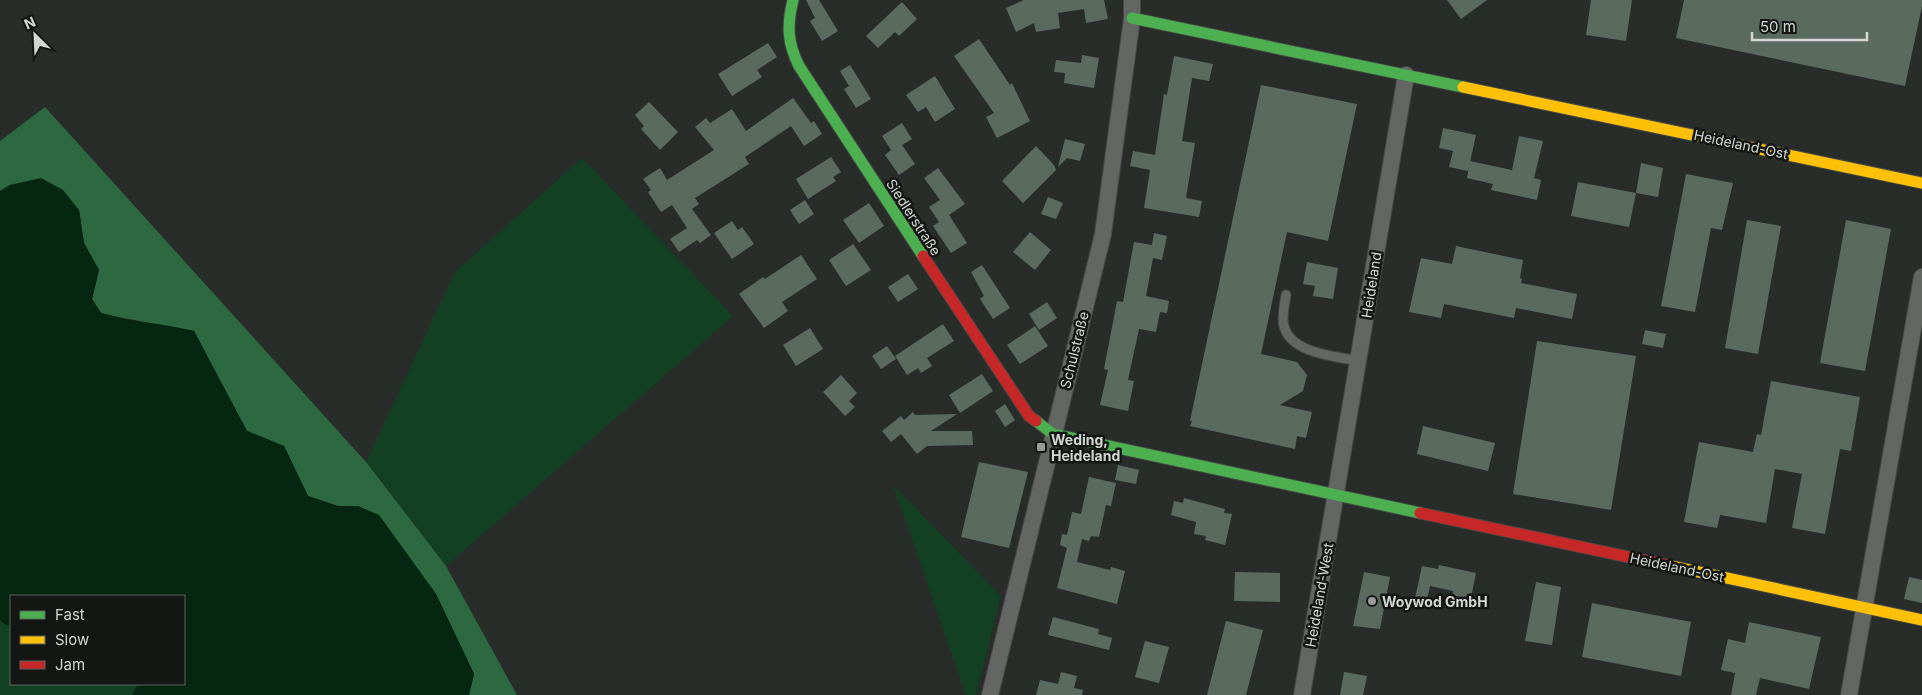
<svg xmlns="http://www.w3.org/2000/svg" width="1922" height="695" viewBox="0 0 1922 695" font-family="Inter,sans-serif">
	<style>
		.green { fill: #133f23 }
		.forest { fill: #2d6940 }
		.water { fill: #052610 }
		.building { fill: #5b6a5f }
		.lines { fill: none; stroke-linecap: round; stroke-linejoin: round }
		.lane-casing { stroke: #454845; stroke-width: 11 }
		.street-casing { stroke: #454845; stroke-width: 18 }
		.fast-casing { stroke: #454845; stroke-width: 13 }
		.slow-casing { stroke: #454845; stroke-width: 13 }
		.jam-casing { stroke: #454845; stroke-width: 13 }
		.lane { stroke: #646664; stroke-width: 9 }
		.street { stroke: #646664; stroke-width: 16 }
		.fast { stroke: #4caf50; stroke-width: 11 }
		.slow { stroke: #ffc107; stroke-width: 11 }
		.jam { stroke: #c62828; stroke-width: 11 }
		.poi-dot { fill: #989c98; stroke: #131613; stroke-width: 2 }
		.labels { text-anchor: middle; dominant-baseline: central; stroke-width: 5; stroke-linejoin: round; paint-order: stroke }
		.street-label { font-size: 14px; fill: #d3d7d3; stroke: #131613 }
		.poi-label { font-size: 14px; font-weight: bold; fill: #d3d7d3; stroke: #131613; text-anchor: start }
	</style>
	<rect width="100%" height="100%" fill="#292d2a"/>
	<path class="green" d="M582,158l151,158 -287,250 -80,-104 89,-190z
		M893,485l108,111 -25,99h-10z
		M0,620l6,5h5v59h127l-6,11h-132z"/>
	<path class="forest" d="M45,107l321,355 80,104 71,129h-48l5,-21 -38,-80 -57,-78 -21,-10h-20l-30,-10 -24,-50 -37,-15 -53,-100c-31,-7 -62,-10 -93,-18l-9,-14 7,-29 -15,-27 -5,-33 -69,-25 -10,6v-50z"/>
	<path class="water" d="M41,178l22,12 16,20 5,33 15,27 -7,29 9,14c31,9 62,11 93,18l53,100 37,15 24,50 30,10h20l21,9 57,79 38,80 -5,21h-337l6,-11h46v-88h-173v29h-5l-6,-5v-429l10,-6z"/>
	<path class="building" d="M806,0h13l19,31 -16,10 -12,-20 5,-3z
		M1024,0h80l4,19 -22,4 -2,-14 -26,4 2,15 -24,4 -2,-9 -18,9 -10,-24z
		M1447,0h40l-26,19z
		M1591,0h41l-6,41 -40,-6z
		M1684,0h238v6l-17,80 -229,-48z
		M902,2l15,17 -18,17 -4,-4 -17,16 -12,-12z
		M979,39l31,46 2,-2 18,38 -33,17 -11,-21 8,-4 -40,-57z
		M768,43l9,14 -20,13 5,7 -30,19 -14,-22z
		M1082,55l17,3 -5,30 -30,-5 1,-10 -11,-1 2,-12 25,3z
		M1174,56l39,8 -4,17 -17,-3 -10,63 13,2 -9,55 16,3 -3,16 -55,-9 6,-38 -20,-4 3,-15 22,4 9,-61 3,1z
		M850,65l21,34 -15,9 -12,-19 5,-3 -9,-15z
		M935,76l20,33 -20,13 -9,-15 -8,5 -12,-17z
		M1261,85l96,19 -29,137 -41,-9 -26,122 36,8 10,13 -4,16 -23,14 32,7 -6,26 -9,-2 -2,13 -105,-23 2,-5h-2z
		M793,98l18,25 3,-2 8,13 -18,12 -13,-20 -46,31 4,7 -54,34 4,6 -7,5 19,26 -11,8 -3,-3 -18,12 -9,-13 17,-11 -15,-23 -11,7 -13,-20 3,-2 -8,-11 17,-11 7,12 47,-30 -19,-23 11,-9 4,5 22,-14 14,22z
		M649,102l29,30 -18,18 -19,-21 3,-3 -9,-11z
		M902,123l10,16 -10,6 13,19 -16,11 -14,-20 6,-5 -9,-14z
		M1443,128l33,7 -8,36 -19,-4 4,-16 -14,-3z
		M1519,136l24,5 -9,37 7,2 -4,20 -46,-10 2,-6 -26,-6 3,-17 42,9z
		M1065,139l20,5 -5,17 -13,-3 -9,9z
		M1036,146l18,19 2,5 -33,33 -21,-22z
		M831,157l10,15 -8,5 3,4 -28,18 -12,-20z
		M1641,163l22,5 -5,29 -22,-4z
		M938,168l27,36 -16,11 18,28 -16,10 -18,-27 6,-4 -10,-15 11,-7 -16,-22z
		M1686,174l47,9 -11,47 -11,-2 -16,84 -34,-6z
		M1578,182l58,11 -7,34 -58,-11z
		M1048,197l15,6 -7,16 -15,-5z
		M805,200l9,14 -15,10 -9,-14z
		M869,203l15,23 -25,17 -16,-23z
		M1747,220l34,6 -23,128 -33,-6z
		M1846,220l45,9 -26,142 -45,-8z
		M732,221l6,9 4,-3 12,17 -22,15 -18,-26z
		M1030,232l21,18 -16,20 -22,-18z
		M1154,233l13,3 -5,24 -9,-2 -7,38 23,5 -2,12 -7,-1 -4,20 -17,-3 -11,51 6,1 -6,30 -28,-6 8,-35 -4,-1 13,-68 6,1 11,-60 18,3z
		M853,244l18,26 -25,16 -17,-26z
		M1456,246l67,14 -3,18 2,1 -1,4 56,11 -5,25 -56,-11 -2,10 -70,-14 -3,14 -32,-6 12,-54 31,6z
		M801,255l16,24 -35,23 6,9 -24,17 -25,-34 24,-17 2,2z
		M1307,262l31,6 -5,31 -20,-3 2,-10 -12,-2z
		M982,265l28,43 -17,11 -13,-20 4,-3 -13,-24z
		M908,274l10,15 -20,13 -10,-15z
		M1047,302l10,16 -18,12 -10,-16z
		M943,324l11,17 -27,17 5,8 -11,7 -3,-5 -11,7 -12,-19z
		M1035,326l13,20 -28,18 -13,-19z
		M810,328l13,21 -27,17 -13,-21z
		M1645,330l21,4 -3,14 -21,-4z
		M1537,341l99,15 -25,154 -98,-16z
		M887,346l9,13 -15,10 -9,-13z
		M982,374l11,17 -33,22 -11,-18z
		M841,375l16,18 -8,8 6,6 -10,9 -22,-24z
		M1771,381l89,16 -9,54 -11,-2 -15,85 -33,-6 10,-54 -27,-5 -9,54 -46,-8 -3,13 -33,-6 15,-80 54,10 4,-18 4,1z
		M1005,404l10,16 -10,7 -10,-16z
		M913,412l2,3 42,-1 -26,17h41l1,14 -46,1 -10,8 -16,-20 -10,8 -9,-11 19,-15 3,4z
		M1423,426l72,17 -7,28 -71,-17z
		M979,462l49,10 -19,76 -48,-11z
		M1118,465l21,5 -3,14 -21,-4z
		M1089,477l27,6 -5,23 -5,-1 -7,32 -8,-1 -2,5 -7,-2 -5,23 33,8 1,-3 14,4 -8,33 -60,-16 10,-40 -7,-3 2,-11 5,1 5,-23 9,2z
		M1184,498l41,11 -1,4 8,1 -7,31 -20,-5 1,-4 -12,-2 2,-12 -25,-7 3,-14 9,2z
		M1439,565l37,8 -7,34 -18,-4 2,-12 -23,-5 -4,19 -12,-2 8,-37 16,3z
		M1235,572l45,1v29l-46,-1z
		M1364,572l26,5 -10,52 -27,-3z
		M1909,577l13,3v23l-18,-4z
		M1536,582l25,5 -9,58 -27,-4z
		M1592,603l99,19 -10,54 -99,-19z
		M1053,617l46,12 -1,5 14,4 -3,12 -61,-15z
		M1226,621l37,9 -17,65h-39z
		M1749,622l72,15 -12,52 -49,-11 -4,17h-25l4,-22 -14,-3 7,-31 17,4z
		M1145,641l24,6 -10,36 -24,-6z
		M1061,672l16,4 -3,12 9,2 -1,5h-46l4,-15 27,6 -9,-2z
		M1344,672l23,4 -4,19h-23z"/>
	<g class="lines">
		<g class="lane-casing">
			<path id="lane" d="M1286,295c-1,9 -5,22 -2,31 7,28 52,30 74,35"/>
		</g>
		<g class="street-casing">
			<path id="street" d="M990,695l113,-461 29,-216v-18
				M1302,695l104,-620
				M1849,695l73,-418"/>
		</g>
		<g class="fast-casing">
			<path id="fast" d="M793,0c-6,25 -6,42 6,66l124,190
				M1132,18l331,69
				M1036,421l17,13 367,79"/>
		</g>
		<g class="slow-casing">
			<path id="slow" d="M1463,87l459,96
				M1671,566l251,54"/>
		</g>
		<g class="jam-casing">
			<path id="jam" d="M923,256l106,160 7,5
				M1420,513l251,53"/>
		</g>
		<use href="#lane" class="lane"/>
		<use href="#street" class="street"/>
		<use href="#fast" class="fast"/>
		<use href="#slow" class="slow"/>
		<use href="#jam" class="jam"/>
	</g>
	<g class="poi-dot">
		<rect x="1036" y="442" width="10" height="10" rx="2.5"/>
		<circle cx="1372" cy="601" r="5"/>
	</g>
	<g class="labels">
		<g class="street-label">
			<text transform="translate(1741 144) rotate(12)">Heideland-Ost</text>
			<text transform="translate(914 217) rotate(57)">Siedlerstraße</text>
			<text transform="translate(1371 285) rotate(-81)">Heideland</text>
			<text transform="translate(1074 350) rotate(-76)">Schulstraße</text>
			<text transform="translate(1677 567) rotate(12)">Heideland-Ost</text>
			<text transform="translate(1319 595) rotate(-80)">Heideland-West</text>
		</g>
		<g class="poi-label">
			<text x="1051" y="439">Weding,<tspan x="1051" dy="16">Heideland</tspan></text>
			<text x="1382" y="601">Woywod GmbH</text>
		</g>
	</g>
	<rect x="10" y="595" width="175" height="90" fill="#131613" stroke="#606360"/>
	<rect x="20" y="611" width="25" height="8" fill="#4caf50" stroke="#606360"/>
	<text x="55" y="620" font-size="15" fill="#d3d7d3">Fast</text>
	<rect x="20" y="636" width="25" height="8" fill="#ffc107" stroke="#606360"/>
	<text x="55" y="645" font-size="15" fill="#d3d7d3">Slow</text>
	<rect x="20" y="661" width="25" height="8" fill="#c62828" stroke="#606360"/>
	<text x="55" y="670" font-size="15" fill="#d3d7d3">Jam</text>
	<g transform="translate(35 35) rotate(336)" stroke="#131613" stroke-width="4" paint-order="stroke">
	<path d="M0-4L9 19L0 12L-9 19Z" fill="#d3d7d3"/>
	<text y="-8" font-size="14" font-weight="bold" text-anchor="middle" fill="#d3d7d3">N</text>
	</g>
	<path d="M1752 32v8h115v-8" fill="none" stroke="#d3d7d3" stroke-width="2.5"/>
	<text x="1760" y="32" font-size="15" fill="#d3d7d3" stroke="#131613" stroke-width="4" paint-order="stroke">50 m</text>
</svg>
